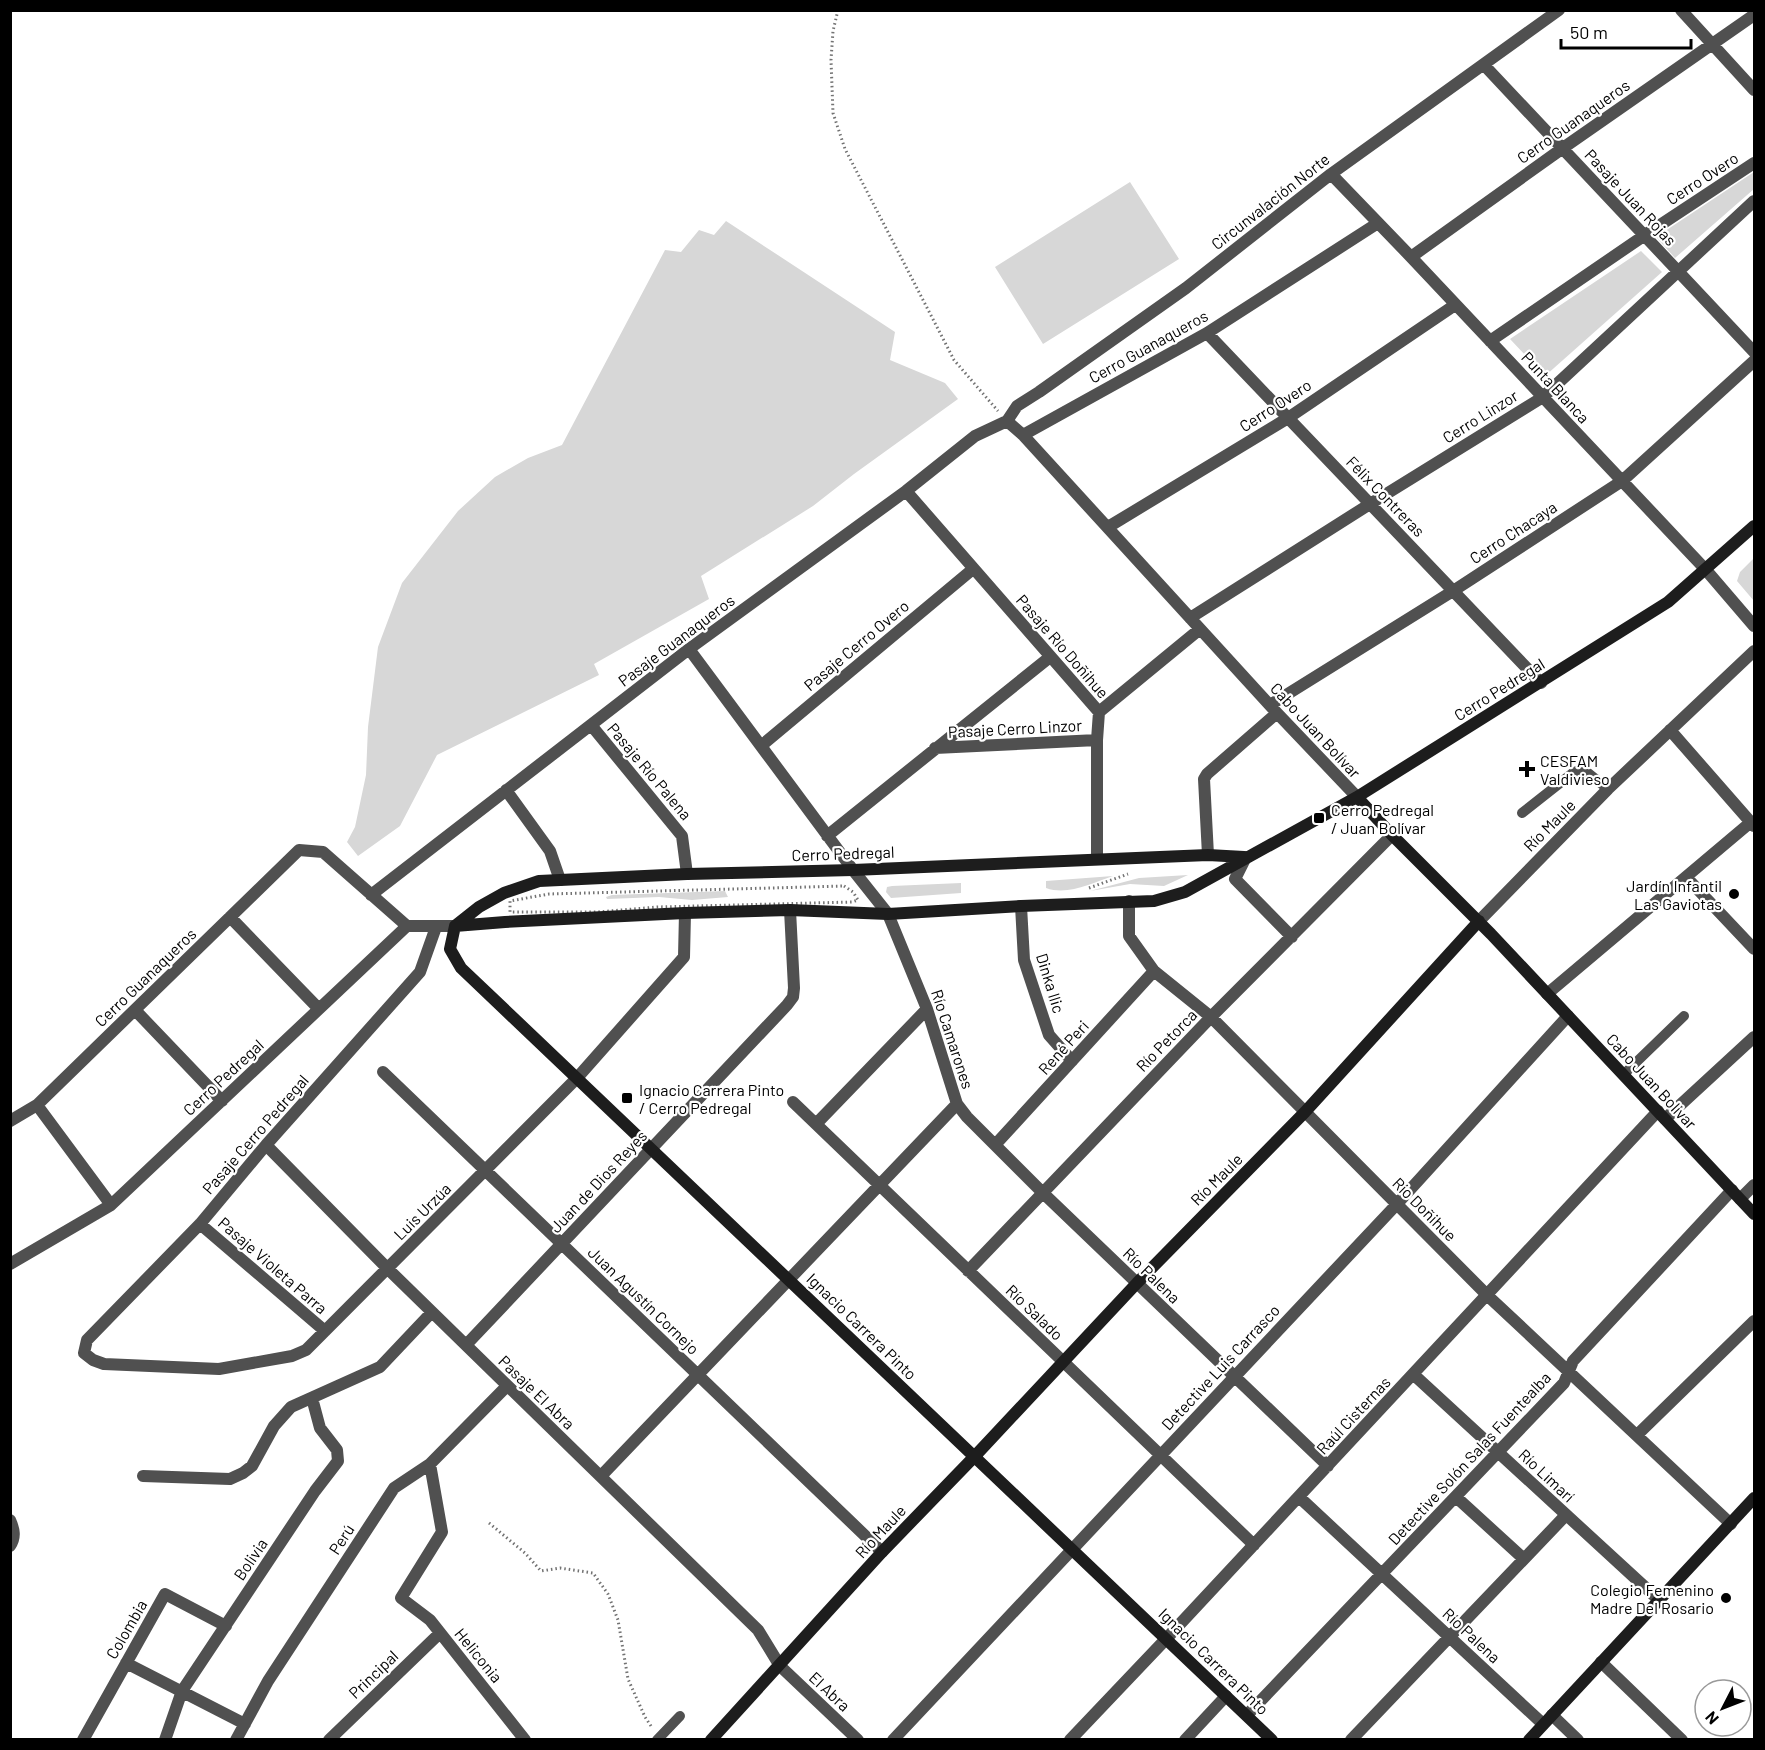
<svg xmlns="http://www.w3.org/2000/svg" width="1765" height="1750" viewBox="0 0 1765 1750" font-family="Barlow,sans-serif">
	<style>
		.green { fill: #d7d7d7 }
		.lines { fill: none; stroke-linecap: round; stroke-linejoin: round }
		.path { stroke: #727272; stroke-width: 3; stroke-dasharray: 1.5 3; stroke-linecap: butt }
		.lane { stroke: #505050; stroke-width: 10 }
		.street { stroke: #505050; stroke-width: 12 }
		.secondary { stroke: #1d1d1d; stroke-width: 12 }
		.poi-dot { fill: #000; stroke: #fff; stroke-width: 2 }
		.labels { text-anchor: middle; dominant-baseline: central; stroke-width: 4.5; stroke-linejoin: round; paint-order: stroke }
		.street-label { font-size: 16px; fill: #000; stroke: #fff }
		.poi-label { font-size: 16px; fill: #000; stroke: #fff; text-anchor: start }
	</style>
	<rect width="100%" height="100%" fill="#fff"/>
	<path class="green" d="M1754,172v17l-79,69 -19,-21z
		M1130,182l49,77 -136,85 -48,-77z
		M726,221l169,111 -5,28 55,23 13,16 -104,75 -41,32 -112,70 8,23 -115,65 5,11 -162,80 -37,71 -42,30 -11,-14 8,-15 11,-52 2,-48 10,-80 24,-64 56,-72 37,-34 33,-19 34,-13 103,-195 16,2 18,-22 15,5z
		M1641,251l21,21 -117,104 -35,-37z
		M1754,558v43l-17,-20 3,-9z
		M1188,875l-24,11 -34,-2 -40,7 49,-13z
		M1113,876c-21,7 -45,20 -67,12v-7z
		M961,883v10l-70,5 -5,-6 1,-5 5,-1z
		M725,891l3,6 -36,3 -33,-3 -52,2 -1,-2 6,-2z"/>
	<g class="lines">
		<path class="path" d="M838,10l-5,21 -2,29 2,53 12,36 109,211 44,51
			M844,886l9,6 5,8 -6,2 -195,5 -60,5h-87v-11l39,-7z
			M1089,888l39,-14
			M489,1523l36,30 16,18 19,-3 33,5 15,21 10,26 10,59 17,38 6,9"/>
		<path class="lane" d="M1522,813l52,-41 9,-3 25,20
			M1623,1075l61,-59
			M657,1740l23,-24"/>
		<path class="street" d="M1681,10l73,80
			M1484,65l270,287
			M1331,174l80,83 295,313 48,56
			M1411,257l152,-109 191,-133
			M1207,333l334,350
			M1490,341l155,-106 109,-72
			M1007,421l10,-15 22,-14 147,-104 145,-114 228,-164
			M1007,421l16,14 254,278 80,84
			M1023,435l184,-102 171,-110
			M906,491l193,221 -2,28v119
			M1108,527l180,-109 167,-113
			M1190,618l180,-114 173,-107 211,-196
			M689,649l164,221 35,44 39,95 30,95 10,13 75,75 286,274
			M1270,705l183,-114 169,-110 132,-120
			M1099,712l101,-83
			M591,725l91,111 5,38
			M1670,730l84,96
			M761,746l212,-177
			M935,748l162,-8
			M506,790l44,61 10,29
			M827,836l223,-179
			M1208,855l-4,-76 3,-5 70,-61
			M1246,857l-11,22 57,58
			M1687,878l67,71
			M371,895l318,-246 217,-158 69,-55 32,-15
			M1129,901v35l25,35 57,46 276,278 244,229
			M1021,906l3,54 25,75 23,26
			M230,917l89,92
			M1479,921l129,-132 146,-138
			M436,927l-16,45 -154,173 -66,79 -113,116 -3,13 9,7 11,4 115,5 73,-13 14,-6 271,-272 107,-121 1,-44
			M1547,994l204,-172
			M135,1010l87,91
			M383,1072l499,480
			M793,1102l461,443
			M37,1105l74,100
			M1665,1119l89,-82
			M10,1121l27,-16 262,-255 24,2 84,74
			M816,1124l111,-115
			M266,1145l122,124 370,361 22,36 78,74
			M995,1145l159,-174
			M1740,1199l14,-14
			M200,1224l125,107
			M10,1264l101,-59 296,-279h48
			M968,1271l243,-254 181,-182
			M466,1345l321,-340 6,-8 1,-9 -4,-78
			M1413,1374l246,226
			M1637,1435l117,-114
			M430,1464l12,68 -41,66 29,22 95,120
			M143,1476l87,3 13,-6 9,-7 22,-40 17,-19 89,-40 52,-55
			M601,1476l356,-372
			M1299,1497l244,227
			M1456,1497l68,62
			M10,1520c4,9 6,17 0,26
			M1601,1662l81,78
			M126,1663l119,61
			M1247,1715l317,-332 9,-22 159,-171
			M1552,1715l26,25
			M83,1740l82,-146 61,32
			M165,1740l17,-49 133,-200 23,-30 -1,-11 -17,-22 -8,-30
			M236,1740l32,-59 126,-193 36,-24 77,-78
			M329,1740l111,-107
			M893,1740l504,-536 171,-188
			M1070,1740l96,-101 492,-528
			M1185,1740l41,-44
			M1351,1740l215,-225"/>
		<path class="secondary" d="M1357,797l35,38 99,99 263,280
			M455,926l50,-4 180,-9 105,-3 98,4 133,-8 133,-5 31,-9 172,-95 311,-195 86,-76
			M455,926l-5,23 11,19 811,772
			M455,926l24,-19 25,-14 35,-12 148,-7 166,-4 355,-15 36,2
			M711,1740l171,-188 93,-96 162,-173 168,-171 174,-191
			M1529,1740l225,-242"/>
	</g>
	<g class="poi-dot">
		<path d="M1524 760h6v6h6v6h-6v6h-6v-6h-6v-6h6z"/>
		<rect x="1313" y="812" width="12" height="12" rx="3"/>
		<circle cx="1734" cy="894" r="6"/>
		<rect x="621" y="1092" width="12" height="12" rx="3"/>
		<circle cx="1726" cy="1598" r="6"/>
	</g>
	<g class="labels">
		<g class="street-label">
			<text transform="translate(1573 121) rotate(-35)">Cerro Guanaqueros</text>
			<text transform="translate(1702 178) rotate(-33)">Cerro Overo</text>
			<text transform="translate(1631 197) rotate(47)">Pasaje Juan Rojas</text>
			<text transform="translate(1270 201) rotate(-38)">Circunvalación Norte</text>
			<text transform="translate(1148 346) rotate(-29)">Cerro Guanaqueros</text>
			<text transform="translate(1556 387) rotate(47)">Punta Blanca</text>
			<text transform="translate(1275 405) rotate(-33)">Cerro Overo</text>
			<text transform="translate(1480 416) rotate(-32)">Cerro Linzor</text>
			<text transform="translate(1386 496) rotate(46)">Félix Contreras</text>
			<text transform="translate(1513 532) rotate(-33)">Cerro Chacaya</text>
			<text transform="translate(676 640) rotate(-37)">Pasaje Guanaqueros</text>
			<text transform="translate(856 645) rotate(-40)">Pasaje Cerro Overo</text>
			<text transform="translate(1063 646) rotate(49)">Pasaje Río Doñihue</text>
			<text transform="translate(1499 689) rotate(-32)">Cerro Pedregal</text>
			<text transform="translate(1015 728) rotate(-3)">Pasaje Cerro Linzor</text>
			<text transform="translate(1316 730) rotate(47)">Cabo Juan Bolívar</text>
			<text transform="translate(650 771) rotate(50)">Pasaje Río Palena</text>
			<text transform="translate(1549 825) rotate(-45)">Río Maule</text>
			<text transform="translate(843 853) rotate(-2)">Cerro Pedregal</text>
			<text transform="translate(145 977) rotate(-44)">Cerro Guanaqueros</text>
			<text transform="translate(1051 983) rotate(73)">Dinka llic</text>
			<text transform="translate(953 1039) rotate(72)">Río Camarones</text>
			<text transform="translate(1166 1040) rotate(-46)">Río Petorca</text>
			<text transform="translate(1063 1047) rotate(-48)">René Peri</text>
			<text transform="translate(223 1077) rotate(-43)">Cerro Pedregal</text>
			<text transform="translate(1652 1081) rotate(47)">Cabo Juan Bolívar</text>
			<text transform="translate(255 1134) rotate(-49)">Pasaje Cerro Pedregal</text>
			<text transform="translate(1216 1179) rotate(-45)">Río Maule</text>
			<text transform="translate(598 1181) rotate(-47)">Juan de Dios Reyes</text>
			<text transform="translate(1425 1209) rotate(45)">Río Doñihue</text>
			<text transform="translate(422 1211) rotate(-45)">Luis Urzúa</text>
			<text transform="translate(273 1265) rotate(41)">Pasaje Violeta Parra</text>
			<text transform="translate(1152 1275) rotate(44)">Río Palena</text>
			<text transform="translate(644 1300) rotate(44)">Juan Agustín Cornejo</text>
			<text transform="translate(1035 1312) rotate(44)">Río Salado</text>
			<text transform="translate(862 1326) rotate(44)">Ignacio Carrera Pinto</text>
			<text transform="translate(1220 1367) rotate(-47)">Detective Luis Carrasco</text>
			<text transform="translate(537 1392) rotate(44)">Pasaje El Abra</text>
			<text transform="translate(1353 1415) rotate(-47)">Raúl Cisternas</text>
			<text transform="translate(1469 1458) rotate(-47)">Detective Solón Salas Fuentealba</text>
			<text transform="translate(1547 1475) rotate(43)">Río Limarí</text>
			<text transform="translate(880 1531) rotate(-47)">Río Maule</text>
			<text transform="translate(341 1539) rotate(-57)">Perú</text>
			<text transform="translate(250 1559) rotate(-56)">Bolivia</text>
			<text transform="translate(126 1629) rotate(-60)">Colombia</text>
			<text transform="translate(1472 1635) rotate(43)">Río Palena</text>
			<text transform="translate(479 1655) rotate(51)">Heliconia</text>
			<text transform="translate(1214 1661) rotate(44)">Ignacio Carrera Pinto</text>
			<text transform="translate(373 1674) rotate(-44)">Principal</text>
			<text transform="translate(830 1691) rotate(43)">El Abra</text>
		</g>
		<g class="poi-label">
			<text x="1540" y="760">CESFAM<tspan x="1540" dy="18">Valdivieso</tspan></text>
			<text x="1331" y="809">Cerro Pedregal<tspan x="1331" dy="18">/ Juan Bolívar</tspan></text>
			<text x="1722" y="885" text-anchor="end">Jardín Infantil<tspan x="1722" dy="18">Las Gaviotas</tspan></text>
			<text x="639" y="1089">Ignacio Carrera Pinto<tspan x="639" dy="18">/ Cerro Pedregal</tspan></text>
			<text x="1714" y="1589" text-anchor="end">Colegio Femenino<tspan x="1714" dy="18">Madre Del Rosario</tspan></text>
		</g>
	</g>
	<rect width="1765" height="1750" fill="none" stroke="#000000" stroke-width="24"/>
	<g transform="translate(1723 1708) rotate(228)"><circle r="28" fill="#ffffff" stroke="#999999" stroke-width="1.5"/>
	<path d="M0-4.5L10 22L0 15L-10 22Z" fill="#000000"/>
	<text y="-9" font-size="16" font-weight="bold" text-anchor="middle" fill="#000000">N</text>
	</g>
	<path d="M1561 39v9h130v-9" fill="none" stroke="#000000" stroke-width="3"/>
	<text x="1570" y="39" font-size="18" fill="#000000" stroke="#ffffff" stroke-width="4.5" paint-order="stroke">50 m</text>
</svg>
